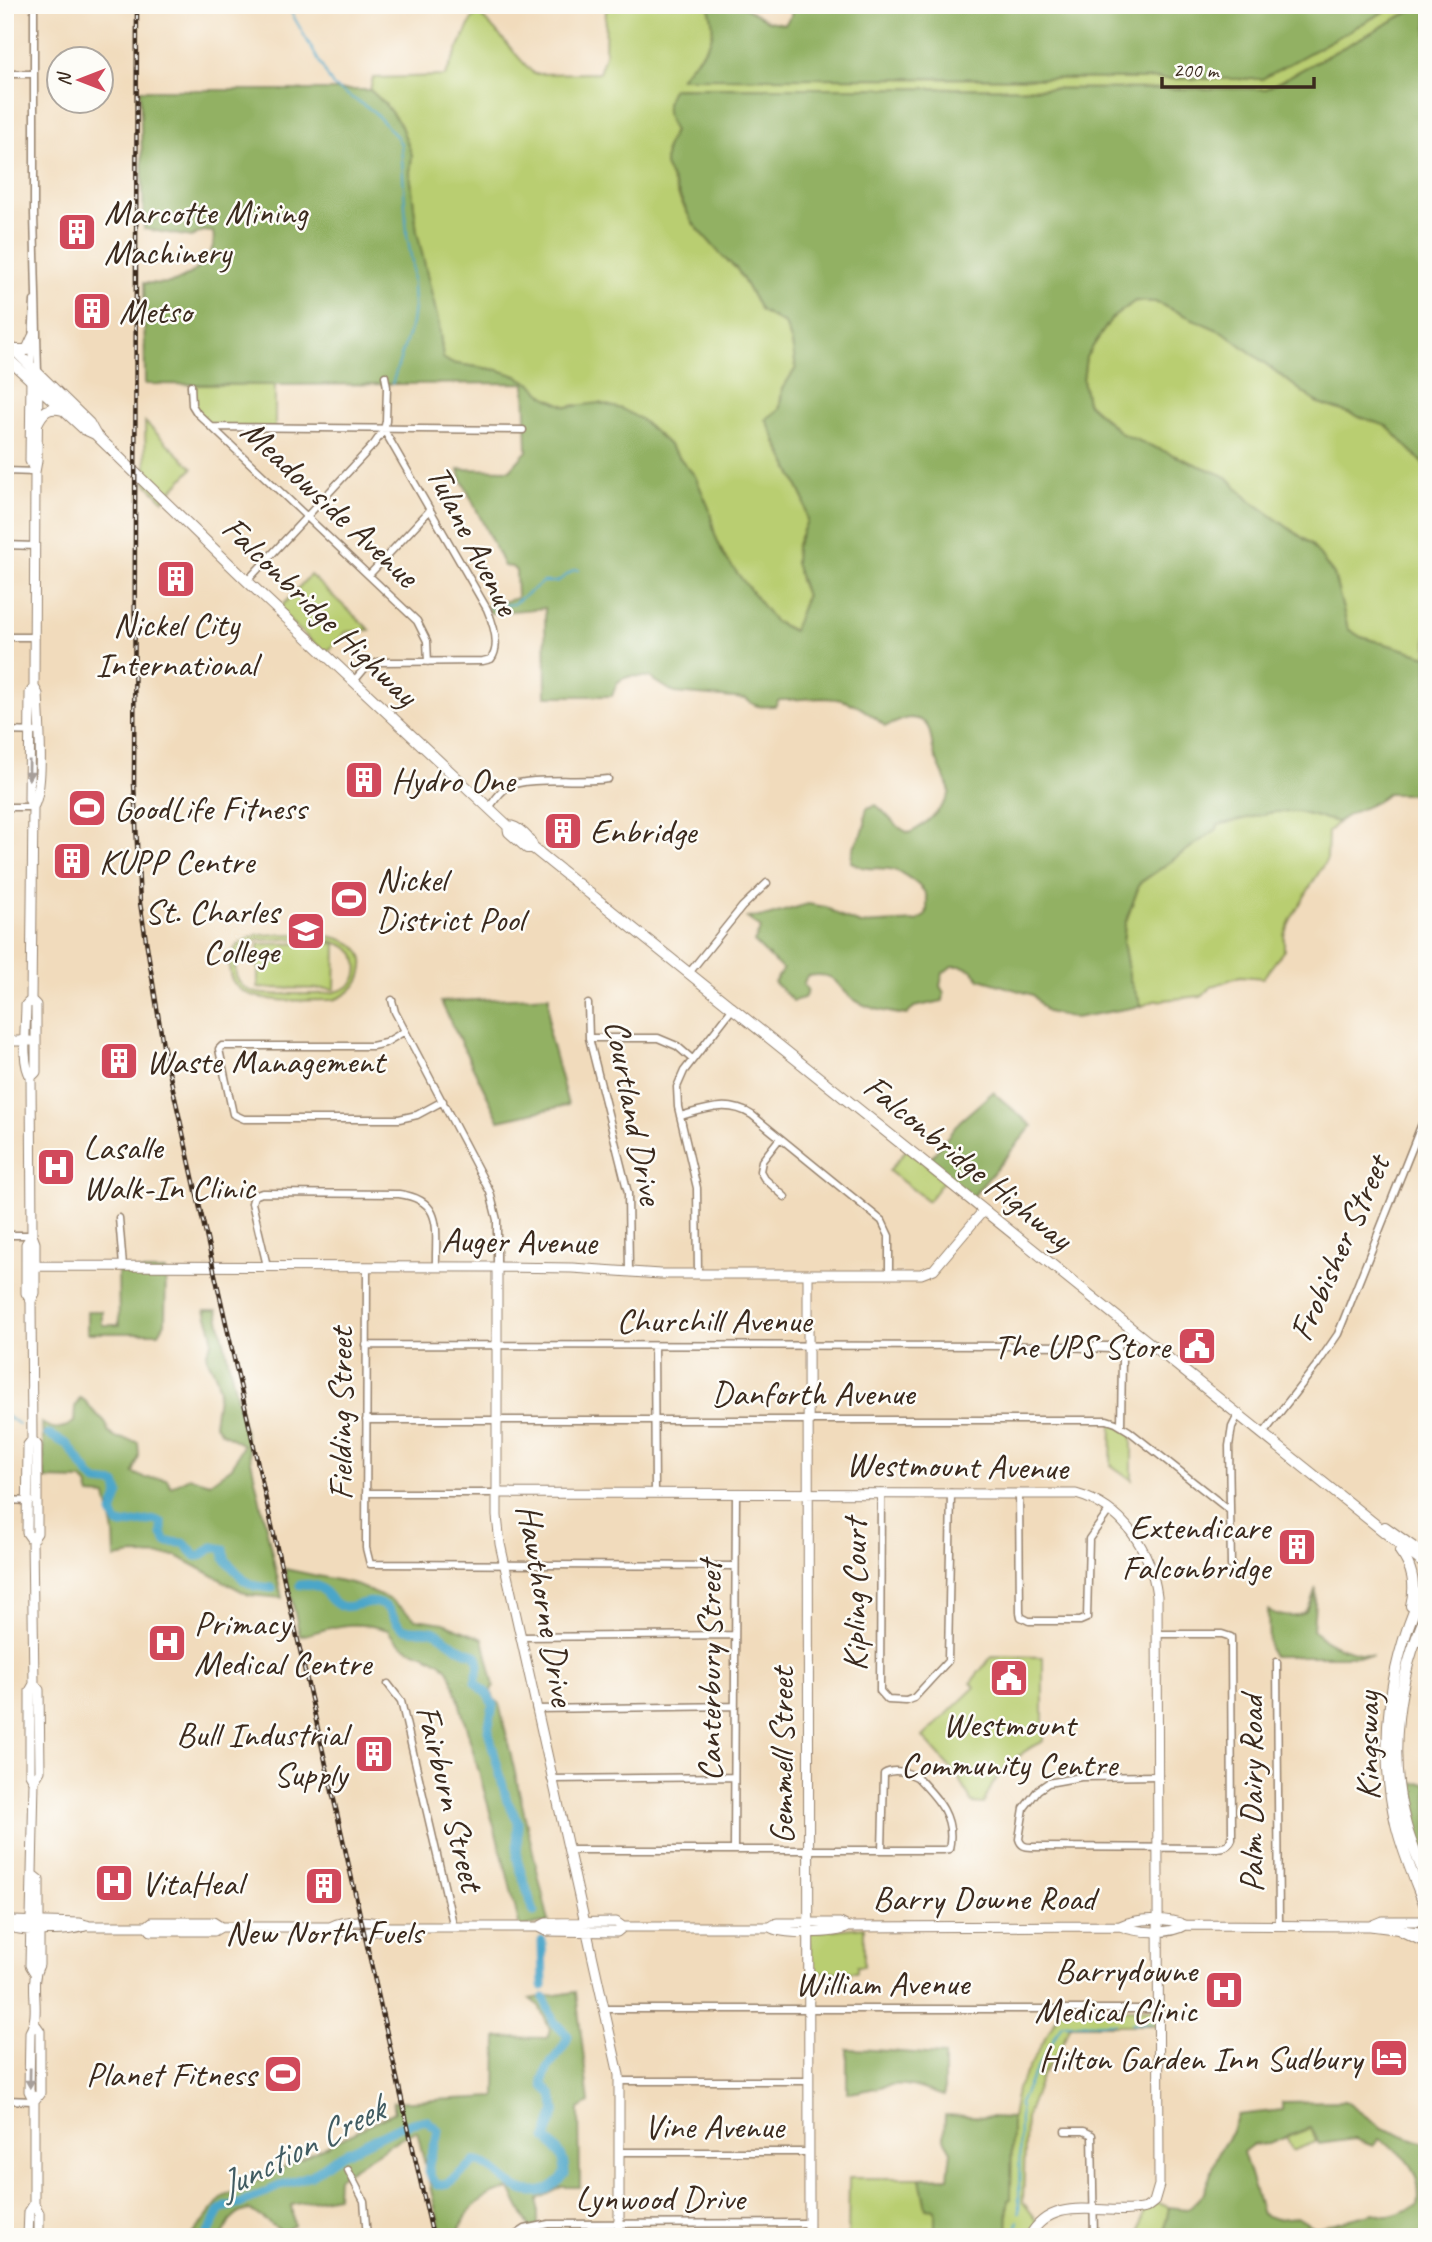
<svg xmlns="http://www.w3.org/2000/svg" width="1432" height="2242" viewBox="0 0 1432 2242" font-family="Caveat,sans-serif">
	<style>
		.green { fill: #b9ce71; stroke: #7a7c48; stroke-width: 2; fill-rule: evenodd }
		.forest { fill: #92b163; stroke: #666e40; stroke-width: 2; fill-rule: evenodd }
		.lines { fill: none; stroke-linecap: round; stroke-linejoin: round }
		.stream { stroke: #4ba6c9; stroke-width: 2 }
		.river { stroke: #4ba6c9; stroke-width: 9 }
		.street-casing { stroke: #96826d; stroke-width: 9 }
		.secondary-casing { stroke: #96826d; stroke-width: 11 }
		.primary-casing { stroke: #96826d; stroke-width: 12 }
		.street { stroke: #fff; stroke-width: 6 }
		.secondary { stroke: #fff; stroke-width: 9 }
		.primary { stroke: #fff; stroke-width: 10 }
		.rail-casing { stroke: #3b2a1e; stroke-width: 4.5 }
		.rail { stroke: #fdfcf7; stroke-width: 2; stroke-dasharray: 5; stroke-linecap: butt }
		.oneway { fill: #a79f9a }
		.labels { text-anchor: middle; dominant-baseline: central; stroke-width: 5; stroke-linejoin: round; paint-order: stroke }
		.poi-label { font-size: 35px; fill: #3b2a1e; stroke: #fdfcf7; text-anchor: start }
		.street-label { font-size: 35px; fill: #3b2a1e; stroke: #fdfcf7 }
		.water-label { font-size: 37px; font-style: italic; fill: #415c62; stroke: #fdfcf7 }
	</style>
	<rect width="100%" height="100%" fill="#fdfcf7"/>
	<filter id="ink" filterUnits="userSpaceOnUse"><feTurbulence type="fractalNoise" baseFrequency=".0143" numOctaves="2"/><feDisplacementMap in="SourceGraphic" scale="14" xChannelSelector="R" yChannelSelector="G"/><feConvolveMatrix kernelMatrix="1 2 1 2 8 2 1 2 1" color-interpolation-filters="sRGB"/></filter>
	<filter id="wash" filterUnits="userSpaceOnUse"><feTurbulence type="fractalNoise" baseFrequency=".00686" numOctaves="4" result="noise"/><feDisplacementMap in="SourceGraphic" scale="28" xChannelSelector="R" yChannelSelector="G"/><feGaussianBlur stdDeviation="1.57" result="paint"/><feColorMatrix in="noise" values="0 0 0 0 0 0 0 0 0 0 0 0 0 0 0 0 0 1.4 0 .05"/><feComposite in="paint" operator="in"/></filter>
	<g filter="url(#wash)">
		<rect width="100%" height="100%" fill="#f1dbbc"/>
		<path class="green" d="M606,5h102c15,40 -7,44 -27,73l580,1 135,-74h26l-156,84 -593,-1 1,43 -8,17 -1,17 15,34 12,23 32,36 13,11 24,42 24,13 7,19 4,25 -14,21 -7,51 29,59 3,22 -11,26 4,34 6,14 -12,36 -19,-9 -51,-66 -9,-21 -6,-27 -14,-32 -28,-33 -27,-24 -65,-14 -7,2 -21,-9 -15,-14 -34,-14 -47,-7 -8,-5 -4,-33 -22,-93 -7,-60 2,-17 -12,-31 -16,-21 -14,-13 3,-12 72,-2 27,-57 6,-6c21,19 36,41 56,61l65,-1 6,-18z
			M1135,301l20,1 70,31 91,69 71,24 40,41v189l-66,-19 -13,-8 -14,-54 -23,-31 -63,-45 -21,-22 -105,-43 -35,-32 -4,-22 3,-23 25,-38z
			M191,385h84v43h-64l-17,-18z
			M145,422l48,46 -30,32 -17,-17z
			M310,575l60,55 -24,2 -21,22 -47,-44z
			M1273,812h24l41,10 -10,10 -1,27 -36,60 -7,16v15l-21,28 -23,-2 -27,10 -12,10 -47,5 -12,5 -12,-25 -7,-39 2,-18 15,-41 77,-54 1,-4z
			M257,935c27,0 122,-12 104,41 -5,12 -16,21 -29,24 -30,-1 -111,11 -102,-40 3,-14 15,-22 27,-25zM258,940c27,0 78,-8 97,14 15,45 -37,40 -64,40 -11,0 -27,2 -38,-2 -28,-10 -20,-45 5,-52z
			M336,943l-1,46 -77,-1v-44z
			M907,1149l38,30 -17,22 -39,-30z
			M1112,1422l20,13v45l-21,-15z
			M992,1656l51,1v84c-26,12 -51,35 -59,63l-12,-1 -12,-24 -37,-42 52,-50 -4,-5z
			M864,1927v39h-7v6h-47v-40z
			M1159,2009l1,16h-90l-10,24 -19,28 -15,41 -3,84 16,21 -10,14h-22l1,-38h3l1,-81 5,-29 44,-79z
			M1311,2128l5,14 -24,9 -5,-14z
			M849,2178h71l6,30h9v29h-87z
			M1154,2202l15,5 -5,27 -4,3h-22l7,-28z"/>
		<path class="forest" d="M708,5h32l28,16 17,3 6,-8 1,-11h604l-134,74 -582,-1c22,-29 42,-33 28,-73z
			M1422,5h5v462l-40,-41 -71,-24 -91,-69 -70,-31 -20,-1 -24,18 -25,38 -3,23 4,23 35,31 105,43 21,22 63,45 23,31 14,54 13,8 66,19v138h-40c-16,15 -34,14 -49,28l-41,-10h-24l-55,13 -1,4 -77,54 -15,41 -2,18 7,39 12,25 -67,12 -28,-6 -14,-17 -53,-16 -8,-9 -10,-4h-10l-9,7 -3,13 4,7 -1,8 -29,6 -7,8c-16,-2 -34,-5 -49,-13 -24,-13 -17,-32 -51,-26l-4,8 5,7 -4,7 -11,3 -19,-19 9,-12 -29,-28 7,-14 -14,-10 20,-2 41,-12 18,3 18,11 17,6 56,-3 9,-6c1,-6 3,-16 -1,-22 -4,-8 -22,-20 -31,-23 -16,-4 -29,2 -43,-8 0,-21 12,-23 14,-37 1,-7 -1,-10 2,-17l9,-3c14,11 17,21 33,28 16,-7 35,-25 41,-41 -4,-13 -10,-24 -15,-36 -6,-15 0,-37 -24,-38 -9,0 -17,7 -26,8 -10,-8 -20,-17 -32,-22 -21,-10 -51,-4 -74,-4l-4,6c-12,1 -19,2 -29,-7l-71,-6 -26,-16 -18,-1 -9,3 -5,4 -5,13h-66l-1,-88 -55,5 -4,-7 31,-8 -1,-27 -4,-4 -8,-1 -43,-88 -2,-9 51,1 17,-19 -2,-68 -250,2 -130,-1 -1,-101c10,0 25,2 33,-2 20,-9 41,-26 36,-49l-10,-1 -12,6 -47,-8 -4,-139h230l14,13 16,21 12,31 -2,17 7,60 22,93 4,33 8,5 47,7 19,6 15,8 15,14 20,9 32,-4 23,6 18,10 27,24 28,33 14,32 6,27 9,21 51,66 18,9 13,-35 -11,-33 1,-16 11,-26 -3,-22 -38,-80 14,-10 2,-20 14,-21 -4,-25 -7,-19 -24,-13 -24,-42 -13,-11 -32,-36 -27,-57 1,-17 8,-17c-9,-14 -10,-30 -1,-43l593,1z
			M549,996v38l19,71 -69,15 -58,-118z
			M993,1092l39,34 -62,74 -44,-36 34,-43z
			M118,1271h48l-1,52 -6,10h-72v-22h15v14h17z
			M205,1310h12l65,288 -33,-3 -72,-39 -43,-1 -19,3 -1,-25 -8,-37 -16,-1 -3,-10 -5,-5 -37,-1 -3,-56c12,8 20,7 32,-1l1,-15 5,-9c8,3 8,8 14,14 8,8 13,7 14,20l6,5 24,5 1,14 -6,17 11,5 23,1 4,8 18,-10 21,6 22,-16 11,-22 -22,-13 -7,-8 5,-35 -2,-11 -9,-18 -1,-8 5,-10v-10z
			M285,1569l66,14 40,17 25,19 28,4 39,16 11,47 -3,4 4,11 4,2 50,219 -29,6 -14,-59 -51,-182c-2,-5 -4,-11 -6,-16 -14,-21 -47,-15 -61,-41 -37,-11 -52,-3 -88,6z
			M1316,1588l-3,42c17,18 37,21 60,26h-100l-4,-7 -1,-39c10,6 30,11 39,0 4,-5 6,-15 9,-22z
			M1427,1783v96l-16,-41 -11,-54z
			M576,1992l13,111 -10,6 1,78h-18l-24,12v27l-8,2 -20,-39c-31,6 -42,19 -54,48h-14l-25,-106 -15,6 -64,41 -1,18 -46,9 3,20 -11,7 -33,-22c-19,3 -20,11 -28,27h-31l32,-40 172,-85 -2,-10 103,-5 1,-60 50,1 3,-9 -11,-23 -9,-7z
			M847,2049c33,0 64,5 97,6v41c-17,-5 -35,-14 -53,-11 -15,2 -29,7 -44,8z
			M1345,2101l37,27 45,16v93h-267l4,-3 5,-27 19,2 15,-15 17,-44 11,-17 7,-18 44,-5v-8zM1311,2127l8,17 36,-5 18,7 6,-7c27,16 44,33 39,67 -16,5 -29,15 -44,7l-59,15 -18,-11 -21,2 -14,-5 -19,-62 9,-7 17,-1z
			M945,2115l67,3 -1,81 -3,1 -1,37h-72v-28l-9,-1 -6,-30 28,-1 3,-26 -7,-12z"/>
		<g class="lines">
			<path class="stream" d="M287,5l46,81 40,25 24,26 4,7 6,91 5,27 2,45 -2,16 -20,61
				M490,607l23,-3 30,-22h14l17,-12h5
				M5,1415l14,9
				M1132,2023h19
				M1019,2212l1,-108 8,-19 34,-61 53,-1
				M1015,2237l3,-16"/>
			<path class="river" d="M48,1434l20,11 23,32 6,5 19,2 3,9 -7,20 5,10 5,2 33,-5 7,3v12l5,7 17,1 12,13h4l13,-9 11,2 1,10 19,21 11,6 17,2
				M300,1585c29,-4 23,15 41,21 13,4 23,-9 42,-1 10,4 10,18 20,23 10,5 21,0 32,4 8,3 14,11 22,15 7,4 14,5 20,9l2,10 -4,16 13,13 5,10 -5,25 19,71 11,20 -1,38 17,53
				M542,1941l1,45
				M206,2237l14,-26 6,-4 14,-3 44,-20 28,-9 23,-17 65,-32 26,-6 12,10c0,17 -20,38 -1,55l11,-2 28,-22c25,7 36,37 66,30 10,-3 17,-9 23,-17 0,-18 -7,-24 -19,-36l10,-28 -4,-15 -8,-9 -1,-5c4,-21 20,-26 25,-45l-14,-14 -10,-24"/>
		</g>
	</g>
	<g filter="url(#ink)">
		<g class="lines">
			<g class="street-casing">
				<path id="street" d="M34,5v209l4,160
					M5,74h29
					M31,366l3,-65
					M191,385l1,20 5,8 220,208 10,20 1,21
					M211,427l312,3
					M5,471l30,1
					M5,545l30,1
					M369,575l61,-65
					M247,581l127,-137 10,-14 2,-9 1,-34 -2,-11
					M5,637h29
					M354,681l11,-13 13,-6 105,-1 8,-2c10,-13 2,-36 -4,-50l-103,-179
					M5,731l34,1
					M5,807h28
					M489,808c5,-7 11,-17 19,-21 18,-11 75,-4 100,-8
					M689,973l53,-66 25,-24
					M392,1000l3,12 95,180 7,28v47
					M588,1004l1,34 39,155 1,79
					M405,1031l-20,12 -13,3h-150l-3,3 1,5 13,60 11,5h155l18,-4 26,-14
					M589,1038h69l19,8 15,13
					M680,1116c26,-7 48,-16 72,-1l130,106 7,15v38
					M780,1138l-18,23 -2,10 4,7 21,19
					M119,1218l4,48
					M5,1235h27
					M267,1266l-15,-63 2,-7 8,-3 137,1c46,6 36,37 37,72
					M367,1267l-1,281 4,16 365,2
					M698,1274l-1,-86 -19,-81 -1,-20 7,-16 49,-63
					M366,1345l751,1
					M654,1346l1,147
					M1117,1346l5,12 -1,68
					M1063,1347l47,2 15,-8 9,-11
					M366,1420h741l9,3 13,8 100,79
					M1263,1434l53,-68 22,-32 89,-223
					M366,1493h132
					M881,1493l-1,198 8,9 18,1 8,-3 34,-37 3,-168
					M1019,1493l1,119 1,5 8,4h51l7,-3 2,-79 20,-28
					M5,1500l26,1
					M1231,1566l-2,-120 3,-19 6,-12
					M1158,1634h64l9,3 1,202c-3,7 -7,8 -15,9l-185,-1c-7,0 -11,-1 -13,-8l5,-31 14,-18 10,-7 33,-6 78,-1
					M520,1637l215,-2
					M1277,1662l2,263
					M388,1684l13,17 53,227
					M536,1709l199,-3
					M551,1779l183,-2
					M568,1850h375l6,-1c7,-32 -12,-51 -32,-72 -10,-5 -24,-9 -33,-3l-2,76
					M734,1850l2,-357
					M605,2009h554
					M620,2081h189
					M5,2100l29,1
					M1065,2131h19l8,4 2,102
					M619,2152h190
					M348,2170l16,31 3,36
					M513,2237l12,-8 24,-5 260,-1"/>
			</g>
			<g class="secondary-casing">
				<path id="secondary" d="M31,377l-1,84 5,11
					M33,807c12,-18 6,-89 5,-113l-4,-7 1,-215 2,-11 1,-80
					M31,1000l-5,5c0,18 -5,59 5,72l1,158 3,8v50l-4,8 1,139 -4,5 -1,88 5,7
					M5,1041h25
					M31,1077l5,-5v-67l-5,-5 2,-193 -4,-8 1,-106 4,-6
					M26,1266l471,1 75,1 88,6h261l13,-5 49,-58
					M497,1267v249l3,28 119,531v162
					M808,1274l1,963
					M31,1301l-5,-8v-49l6,-9
					M32,1440l5,5v88l-5,7 2,144 -4,7v83l4,7 -4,184 5,8
					M498,1493l578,1c47,13 75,56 81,102l2,589 -5,17 -8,6c-40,10 -92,-17 -117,29
					M34,1684l5,6 1,81 -6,10
					M34,1876l5,4v85c-11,20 3,47 -9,67l-1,59 5,10v103l5,9v24
					M5,1923l7,-2 68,2 9,3h58l4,5h63l7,-4
					M5,1925c15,8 68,7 82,0
					M147,1926l5,-4h61l8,5h109c15,7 43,8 58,0
					M1120,1926c16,-8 48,-9 65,-1l185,1 57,7
					M1370,1926l12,-5h45
					M330,1927c14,-8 43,-8 58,0h150l8,-4 70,-1 7,5h147l7,-4h63l8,4 272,-1c17,7 49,9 65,-1
					M538,1927l8,4 71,1 6,-5
					M770,1927c11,8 66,7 78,0
					M34,2101l6,-8v-62l-5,-7
					M28,2237l1,-25 5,-8"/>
			</g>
			<g class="primary-casing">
				<path id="primary" d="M5,341l84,82 6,11 152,147 261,245c10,0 23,13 25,22l894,718
					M15,350h12l6,-13
					M5,356l79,73 11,5
					M37,424c6,-13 12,-18 26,-14
					M508,826l1,6 18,16h6
					M1385,1527l42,30
					M1400,1551c13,17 16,34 11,55
					M1427,1582c-37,75 -50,160 -31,242 7,30 20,58 31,87
					M1427,1613c-30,64 -40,143 -21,212 5,19 13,37 21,56
					M1400,1930l27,13"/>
			</g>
			<use href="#street" class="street"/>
			<use href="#secondary" class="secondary"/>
			<use href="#primary" class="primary"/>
			<g class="rail-casing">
				<path id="rail" d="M137,5l-3,779 6,119 23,142 270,1192"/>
			</g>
			<use href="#rail" class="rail"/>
		</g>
		<defs><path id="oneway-solid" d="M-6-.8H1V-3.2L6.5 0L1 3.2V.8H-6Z" transform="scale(1.75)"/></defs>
		<g class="oneway">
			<use href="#oneway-solid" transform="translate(29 770) rotate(91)"/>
			<use href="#oneway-solid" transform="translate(30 2078) rotate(91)"/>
		</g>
	</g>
	<defs>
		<g id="building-square" transform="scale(2.0125)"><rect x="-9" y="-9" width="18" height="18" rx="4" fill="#d1495b" stroke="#fdfcf7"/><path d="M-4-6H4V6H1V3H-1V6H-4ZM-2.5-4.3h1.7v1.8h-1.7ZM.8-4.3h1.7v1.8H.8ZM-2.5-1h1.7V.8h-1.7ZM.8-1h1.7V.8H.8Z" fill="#fff"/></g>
		<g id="stadium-square" transform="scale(2.0125)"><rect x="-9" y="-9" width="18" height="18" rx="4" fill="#d1495b" stroke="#fdfcf7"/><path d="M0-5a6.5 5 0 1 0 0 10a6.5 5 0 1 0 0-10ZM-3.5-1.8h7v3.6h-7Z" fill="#fff"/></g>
		<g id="school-square" transform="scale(2.0125)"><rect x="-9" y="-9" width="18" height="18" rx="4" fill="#d1495b" stroke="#fdfcf7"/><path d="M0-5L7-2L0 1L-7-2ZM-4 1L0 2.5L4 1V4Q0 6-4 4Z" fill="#fff"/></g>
		<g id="hospital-square" transform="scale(2.0125)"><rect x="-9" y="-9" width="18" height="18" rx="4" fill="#d1495b" stroke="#fdfcf7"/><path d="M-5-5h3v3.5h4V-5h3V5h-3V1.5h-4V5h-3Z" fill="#fff"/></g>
		<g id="civic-square" transform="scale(2.0125)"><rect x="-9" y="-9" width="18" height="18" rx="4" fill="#d1495b" stroke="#fdfcf7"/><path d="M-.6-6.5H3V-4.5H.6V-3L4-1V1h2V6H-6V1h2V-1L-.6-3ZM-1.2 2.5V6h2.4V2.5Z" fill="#fff"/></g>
		<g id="hotel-square" transform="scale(2.0125)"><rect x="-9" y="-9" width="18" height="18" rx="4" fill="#d1495b" stroke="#fdfcf7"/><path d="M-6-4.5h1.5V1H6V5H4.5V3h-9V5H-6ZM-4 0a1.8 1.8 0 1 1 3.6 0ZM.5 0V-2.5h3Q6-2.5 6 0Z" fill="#fff"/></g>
	</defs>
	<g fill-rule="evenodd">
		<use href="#building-square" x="77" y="232"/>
		<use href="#building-square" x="92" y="311"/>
		<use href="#building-square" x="176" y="579"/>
		<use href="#building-square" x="364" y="780"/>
		<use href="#stadium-square" x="87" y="808"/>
		<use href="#building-square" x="563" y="831"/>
		<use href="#building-square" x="72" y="861"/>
		<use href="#stadium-square" x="349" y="899"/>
		<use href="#school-square" x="306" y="931"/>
		<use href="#building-square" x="119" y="1061"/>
		<use href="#hospital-square" x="56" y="1167"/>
		<use href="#civic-square" x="1197" y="1346"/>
		<use href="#building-square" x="1297" y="1547"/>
		<use href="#hospital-square" x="167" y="1643"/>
		<use href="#civic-square" x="1009" y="1678"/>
		<use href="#building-square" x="374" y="1754"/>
		<use href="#hospital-square" x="114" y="1883"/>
		<use href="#building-square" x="324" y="1886"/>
		<use href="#hospital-square" x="1224" y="1990"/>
		<use href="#hotel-square" x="1389" y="2058"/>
		<use href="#stadium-square" x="283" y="2074"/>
	</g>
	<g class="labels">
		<g class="poi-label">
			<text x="104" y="212">Marcotte Mining<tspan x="104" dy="40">Machinery</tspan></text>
			<text x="119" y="311">Metso</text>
			<text x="176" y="624" text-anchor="middle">Nickel City<tspan x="176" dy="40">International</tspan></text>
			<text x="391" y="780">Hydro One</text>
			<text x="114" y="808">GoodLife Fitness</text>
			<text x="590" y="831">Enbridge</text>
			<text x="99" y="861">KUPP Centre</text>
			<text x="376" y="879">Nickel<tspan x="376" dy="40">District Pool</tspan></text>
			<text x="279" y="911" text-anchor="end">St. Charles<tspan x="279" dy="40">College</tspan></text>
			<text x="146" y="1061">Waste Management</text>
			<text x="83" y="1147">Lasalle<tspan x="83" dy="40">Walk-In Clinic</tspan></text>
			<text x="1170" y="1346" text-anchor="end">The UPS Store</text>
			<text x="1270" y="1527" text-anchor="end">Extendicare<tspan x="1270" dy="40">Falconbridge</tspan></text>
			<text x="194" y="1623">Primacy<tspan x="194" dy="40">Medical Centre</tspan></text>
			<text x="1009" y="1724" text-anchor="middle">Westmount<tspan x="1009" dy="40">Community Centre</tspan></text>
			<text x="347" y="1734" text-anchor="end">Bull Industrial<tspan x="347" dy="40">Supply</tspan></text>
			<text x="141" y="1883">VitaHeal</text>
			<text x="324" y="1932" text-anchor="middle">New North Fuels</text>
			<text x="1197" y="1970" text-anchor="end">Barrydowne<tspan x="1197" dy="40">Medical Clinic</tspan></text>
			<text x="1362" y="2058" text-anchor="end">Hilton Garden Inn Sudbury</text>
			<text x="256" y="2074" text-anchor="end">Planet Fitness</text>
		</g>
		<g class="street-label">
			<text transform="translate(330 503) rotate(43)">Meadowside Avenue</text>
			<text transform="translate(473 540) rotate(63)">Tulane Avenue</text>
			<text transform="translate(320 611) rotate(44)">Falconbridge Highway</text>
			<text transform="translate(634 1112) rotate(79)">Courtland Drive</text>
			<text transform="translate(968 1162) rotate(39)">Falconbridge Highway</text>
			<text transform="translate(519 1241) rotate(1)">Auger Avenue</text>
			<text transform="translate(1339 1248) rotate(-66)">Frobisher Street</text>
			<text x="714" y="1320">Churchill Avenue</text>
			<text x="813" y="1393">Danforth Avenue</text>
			<text transform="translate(340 1414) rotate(-90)">Fielding Street</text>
			<text transform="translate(957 1466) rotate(1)">Westmount Avenue</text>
			<text transform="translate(854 1595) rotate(-90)">Kipling Court</text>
			<text transform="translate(546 1605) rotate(80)">Hawthorne Drive</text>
			<text transform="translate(709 1671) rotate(-90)">Canterbury Street</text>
			<text transform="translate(1367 1746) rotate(-90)">Kingsway</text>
			<text transform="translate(781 1756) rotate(-90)">Gemmell Street</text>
			<text transform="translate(1251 1794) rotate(-90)">Palm Dairy Road</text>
			<text transform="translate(450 1798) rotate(76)">Fairburn Street</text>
			<text x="984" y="1898">Barry Downe Road</text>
			<text x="882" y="1983">William Avenue</text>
			<text x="714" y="2126">Vine Avenue</text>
			<text x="660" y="2198">Lynwood Drive</text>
		</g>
		<g class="water-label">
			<text transform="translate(301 2147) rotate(-27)">Junction Creek</text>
		</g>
	</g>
	<rect width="1432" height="2242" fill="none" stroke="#fdfcf7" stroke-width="28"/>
	<g transform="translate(80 80) rotate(270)"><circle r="33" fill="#fdfcf7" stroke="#afa8a0" stroke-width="2"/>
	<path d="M0-5L12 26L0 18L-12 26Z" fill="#d1495b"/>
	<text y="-10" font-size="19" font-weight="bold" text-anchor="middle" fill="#3b2a1e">N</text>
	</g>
	<path d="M1162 77v10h152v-10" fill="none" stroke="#3b2a1e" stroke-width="3.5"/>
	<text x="1173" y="77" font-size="21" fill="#3b2a1e" stroke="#fdfcf7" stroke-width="5" paint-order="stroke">200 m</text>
</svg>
